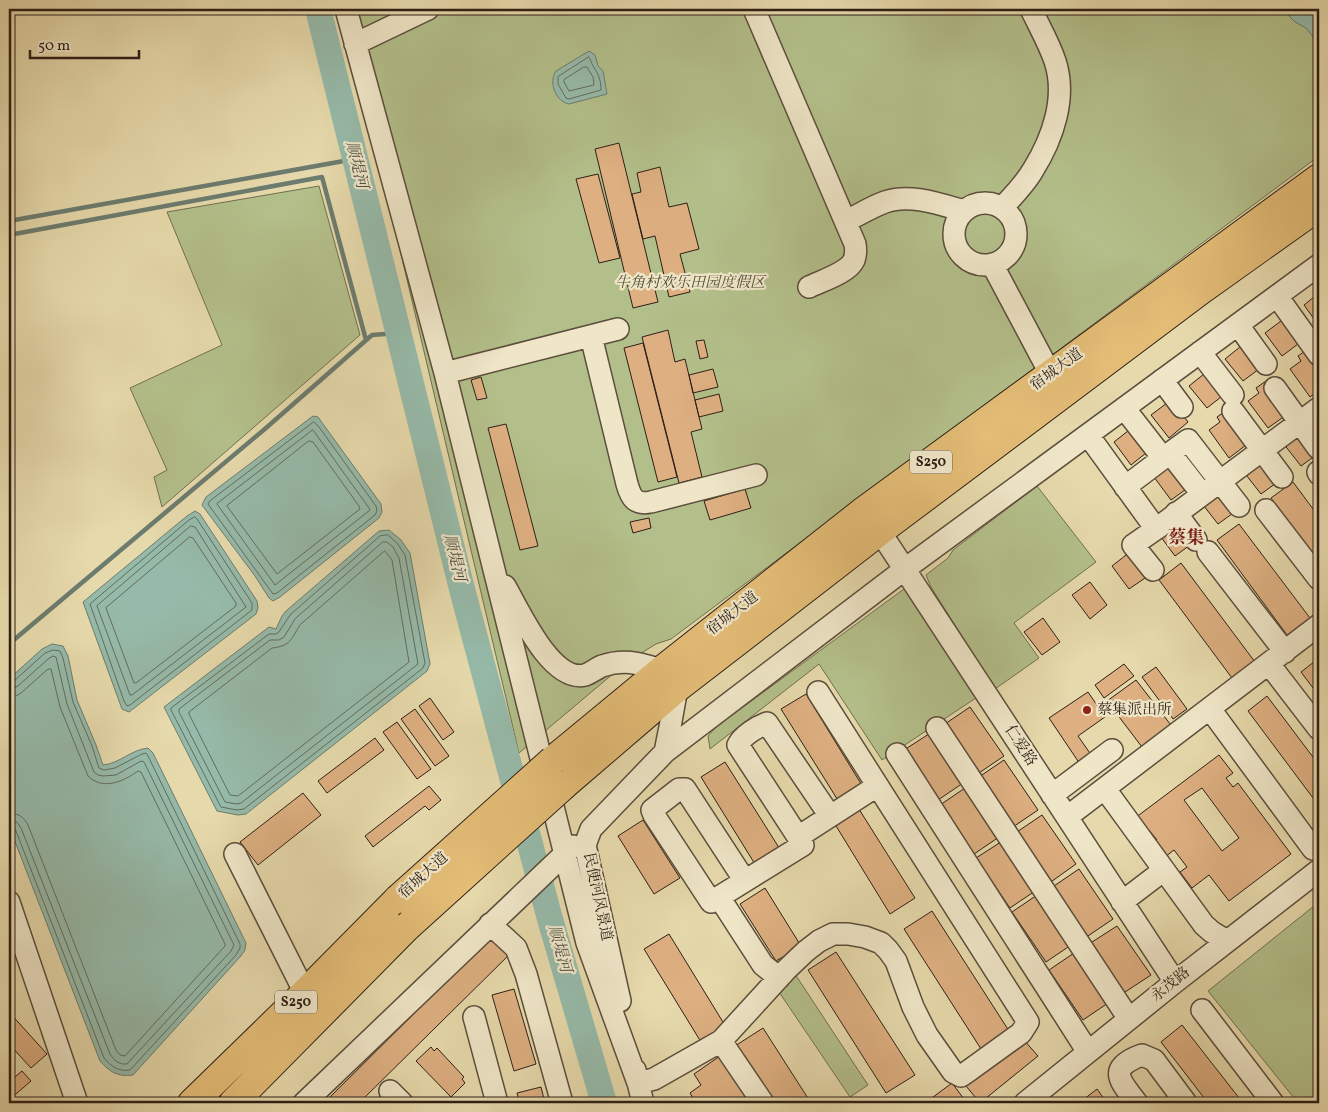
<svg xmlns="http://www.w3.org/2000/svg" width="1328" height="1112" viewBox="0 0 1328 1112" font-family="Vollkorn,'Noto Serif SC',serif">
	<style>
		.green { fill: #b3bf8a; stroke: #706f50 }
		.water { fill: #96baa9; stroke: #6c7c6f }
		.lines { fill: none; stroke-linecap: round; stroke-linejoin: round }
		.shore { stroke: #626c60; stroke-width: 1 }
		.stream { stroke: #6c7c6f; stroke-width: 4.5 }
		.river { stroke: #96baa9; stroke-width: 26 }
		.building { fill: #ddaf81; stroke: #2d1f17; fill-rule: evenodd }
		.minor-casing { stroke: #5b4e3c; stroke-width: 24 }
		.major-casing { stroke: #2d1f17; stroke-width: 30 }
		.minor { stroke: #efe6c8; stroke-width: 21 }
		.major { stroke: #e3bc76; stroke-width: 28 }
		.major-bridge-casing { stroke: #2d1f17; stroke-width: 30; stroke-linecap: butt }
		.major-bridge { stroke: #e3bc76; stroke-width: 28 }
		.poi-dot { fill: #8f2418; stroke: #efe6c8; stroke-width: 2 }
		.labels { text-anchor: middle; dominant-baseline: central; stroke-width: 4.5; stroke-linejoin: round; paint-order: stroke }
		.shield { fill: #efe6c8; stroke: #675b4c; stroke-width: 1 }
		.shield-label { font-size: 14px; font-weight: bold; fill: #2d1f17 }
		.park-label { font-size: 15px; font-style: italic; fill: #554f3a; stroke: #efe6c8 }
		.street-label { font-size: 15px; fill: #2d1f17; stroke: #efe6c8 }
		.poi-label { font-size: 15px; fill: #2d1f17; stroke: #efe6c8; text-anchor: start }
		.water-label { font-size: 16px; font-style: italic; fill: #4c4e43; stroke: #efe6c8 }
		.quarter-label { font-size: 18px; font-weight: bold; fill: #7a1f14; stroke: #efe6c8 }
	</style>
	<rect width="100%" height="100%" fill="#e6d9ab"/>
	<filter id="stains"><feTurbulence type="fractalNoise" baseFrequency=".004" numOctaves="4"/><feColorMatrix values="0 0 0 0 .2 0 0 0 0 .09 0 0 0 0 .02 0 0 0 .5 -.17"/></filter>
	<radialGradient id="worn" r=".72"><stop offset=".6" stop-color="#630" stop-opacity="0"/><stop offset="1" stop-color="#630" stop-opacity=".3"/></radialGradient>
	<path class="green" d="M343,9h976v147l-648,483 -15,5 -29,18 -108,91z
		M319,186l41,149 -198,172 -8,-30 13,-7 -37,-82 92,-43 -55,-133z
		M1037,486l59,76 -82,61 25,35 -44,31 -64,-102 -5,-12 22,-17 5,-8z
		M908,586l71,110 -97,64 -63,-96 -109,85 -2,-13 8,-9z
		M1319,902v201h-21l-90,-112z
		M793,971l75,114 -18,12 -73,-108z"/>
	<path class="water" d="M1282,9h37v35l-13,-16 -11,-6z
		M589,51l6,4 3,11 5,5 4,23 -38,10c-13,-2 -21,-22 -13,-33z
		M313,416l5,1 5,7 58,80 1,8 -3,6 -99,79 -7,4 -4,-3 -14,-22 -53,-71 4,-8z
		M195,511l5,3 57,87 1,7 -2,6 -127,98 -7,-3 -39,-107 104,-86z
		M389,530l12,10 9,13 20,111 -3,7 -181,143 -8,1 -21,-4 -53,-104 105,-80 7,2 6,-13 4,-5 93,-80z
		M52,644l11,2 5,10 9,44 19,45 7,20c18,-2 27,-15 45,-17l5,5 93,190 -1,7 -5,7 -107,118c-16,2 -23,-3 -33,-14l-91,-235v-147l33,-30z"/>
	<g class="lines">
		<path class="shore" d="M589,57c2,4 3,8 6,12 4,7 6,12 6,21l-32,9 -3,-1 -8,-14v-7z
			M584,67h3l6,10 1,8 -25,6 -5,-9v-2z
			M314,422l5,5 57,79 1,5 -2,4 -98,78 -4,1 -65,-90 2,-3z
			M313,430l56,78 1,2 -95,75 -58,-81z
			M309,441l4,1 46,64 1,3 -83,65 -50,-68z
			M195,517l2,2 55,84v7l-122,95 -3,1 -3,-5 -34,-97 99,-84z
			M191,526l4,1 51,80 -114,88h-2l-33,-89z
			M388,535l9,8 8,12 20,108 -2,5 -179,141 -7,1 -16,-3 -50,-97v-2l98,-74h7l3,-2 11,-17 90,-79z
			M190,537l3,1 43,65v3l-100,77h-2l-28,-75z
			M383,542h4l6,5 6,11 19,106 -177,139 -4,1 -12,-2 -46,-90v-3l91,-69h9l5,-3 11,-18z
			M385,551l7,9 17,102 -171,134 -8,-1 -41,-81v-2l83,-64c19,-2 19,-9 28,-23z
			M9,683l5,-2 31,-28 8,-3 7,1 3,7 10,44 19,44 7,22 5,2 11,-2 27,-14 4,-1 2,3 92,188v4l-4,7 -106,115c-12,2 -19,-4 -26,-12l-88,-227 -3,-4h-4
			M9,689l5,-1 4,-2 30,-27 5,-3 3,1 11,47 27,68 4,3 5,1 13,-1 25,-14 3,1 90,183 -3,6 -104,113c-8,1 -13,-4 -17,-10l-89,-226 -4,-6 -8,-1
			M9,696h7l5,-3 27,-24h3l9,38 28,69c15,15 36,5 50,-5l3,1 84,172v2l-100,110 -5,-1 -4,-5 -88,-225c-4,-8 -10,-12 -19,-12"/>
		<path class="stream" d="M9,221l346,-62
			M9,235l313,-58 44,163
			M9,644l257,-216 106,-93 26,-2"/>
		<path class="river" d="M318,9l145,584 87,326 54,184"/>
	</g>
	<path class="building" d="M619,143l39,159 -25,6 -38,-159z
		M660,167l9,40 18,-4 12,46 -19,5 10,38 -21,5 -14,-61 -12,3 -11,-45 9,-2 -4,-19z
		M598,174l22,84 -21,5 -23,-84z
		M1319,293v33l-15,-21z
		M1285,318l17,23 -20,15 -17,-23z
		M668,330l7,32 10,-3 17,70 -11,3 11,45 -23,6 -37,-146z
		M704,340l4,17 -8,2 -4,-18z
		M643,343l34,134 -19,5 -34,-134z
		M1245,343l18,23 -20,15 -18,-22z
		M1308,349l11,16v25l-9,7 -20,-28 11,-8 -3,-5z
		M713,369l5,18 -25,6 -4,-18z
		M1209,370l17,23 -19,15 -18,-22z
		M481,377l6,21 -10,2 -6,-20z
		M1266,381l23,32 -21,15 -20,-27 11,-8 -3,-5z
		M719,394l4,17 -24,6 -4,-17z
		M1171,400l17,22 -19,16 -18,-23z
		M1227,410l23,32 -21,16 -20,-28 11,-8 -3,-5z
		M506,424l32,122 -18,4 -32,-122z
		M1133,427l18,22 -20,16 -17,-23z
		M1301,429l18,24 -18,13 -18,-23z
		M1261,457l18,24 -18,13 -18,-23z
		M1172,463l17,24 -18,13 -17,-23z
		M1293,482l26,35v46l-48,-65z
		M1218,487l18,24 -18,13 -18,-23z
		M745,489l6,19 -41,12 -6,-19z
		M649,518l2,10 -18,5 -3,-11z
		M1175,520l18,23 -18,13 -17,-23z
		M1239,524l74,98 -23,17 -73,-99z
		M1130,552l18,24 -19,13 -17,-23z
		M1181,563l74,99 -23,16 -73,-98z
		M1090,582l17,23 -17,14 -18,-24z
		M1043,618l17,24 -18,13 -18,-23z
		M1319,658v38l-18,-24z
		M1124,664l10,12 -30,22 -9,-13z
		M1156,667l31,42 -14,10 -31,-42z
		M1136,680l38,49 -29,22 -38,-50z
		M1088,692l17,25 -27,19 16,23 -12,8 -33,-49z
		M806,694l57,93 -24,15 -58,-93z
		M1267,696l52,69v41l-71,-95z
		M430,698l24,34 -11,8 -24,-34z
		M970,707l34,49 -28,19 -34,-49z
		M415,709l34,47 -14,10 -34,-47z
		M397,722l34,47 -14,10 -34,-47z
		M932,732l34,49 -28,19 -34,-50z
		M375,738l9,12 -57,43 -9,-12z
		M1219,755l14,18 -7,5 7,9 5,-4 53,71 -62,47 -20,-26 -17,13 -12,-16 7,-5 -13,-17 -9,7 -11,-14 3,-3 -8,-10 -3,2 -11,-14zM1202,788l37,50 -17,13 -38,-51z
		M1004,760l34,50 -28,19 -34,-50z
		M725,762l58,92 -25,15 -57,-92z
		M429,786l12,14 -12,10 -4,-4 -52,41 -8,-11z
		M968,786l34,49 -28,19 -34,-49z
		M303,793l18,22 -63,50 -18,-23z
		M857,806l58,92 -25,16 -57,-93z
		M1042,815l34,49 -28,20 -34,-50z
		M643,820l37,58 -26,16 -36,-58z
		M1004,840l34,49 -28,19 -34,-50z
		M1079,869l34,50 -28,19 -34,-50z
		M765,888l36,58 -25,15 -36,-57z
		M1040,893l34,50 -28,19 -34,-50z
		M932,911l79,123 -28,18 -79,-123z
		M1117,926l34,49 -29,19 -33,-50z
		M495,933l18,18 -154,152h-35z
		M669,934l57,93 -25,15 -57,-93z
		M1077,951l34,50 -28,19 -34,-50z
		M836,952l79,123 -29,18 -78,-123z
		M514,989l22,75 -22,7 -22,-76z
		M9,1012l38,42 -16,14 -22,-24z
		M1182,1025l61,78h-35l-47,-61z
		M763,1028l48,75h-39l-37,-57z
		M1023,1039l15,17 -58,47 -14,-17z
		M431,1047l3,4 3,-3 27,29 -2,2 3,4 -14,14 -35,-36z
		M720,1056l32,47h-56l-6,-10 11,-8 -7,-11z
		M22,1071l9,10 -22,19v-18z
		M952,1083l15,20h-42z
		M541,1087l4,16h-25l-3,-10z
		M1097,1089l10,14h-28z"/>
	<g class="lines">
		<g class="minor-casing">
			<path id="minor" d="M346,9l99,364 142,570 51,140 16,-4 67,-38 66,-72 19,-18 13,-10 14,-7h15l17,3 16,6 7,7 8,11 17,46 14,28 26,37 8,4 6,-4 54,-39 7,-11 -210,-330
				M754,9l101,235c1,6 1,11 -1,16 -6,13 -33,21 -45,27
				M355,44l73,-35
				M954 234a31 31 0 1 1 62 0a31 31 0 1 1-62 0Z
				M1002,208c11,-12 23,-24 31,-38 20,-32 34,-73 22,-109 -6,-18 -16,-35 -24,-52
				M846,221c13,-6 25,-14 39,-19 24,-9 55,2 79,9
				M992,264l59,111
				M1277,296l42,59
				M1238,325l28,39
				M591,336l36,148c4,14 8,21 24,18l105,-27
				M1200,352l33,43
				M445,373l173,-44
				M1162,380l20,27
				M1275,388l43,60
				M1124,408l39,50
				M1233,411l49,66
				M1088,435l68,94 163,-121
				M1170,453l18,-13 51,66
				M1318,472l1,2
				M1125,487l45,-34 32,41
				M1266,510l53,69
				M1176,513l20,27
				M871,518l304,464
				M1208,552l77,100
				M1153,570l-20,-25 23,-16
				M505,586c14,24 46,97 80,89 6,-2 12,-7 17,-9 23,-8 39,-2 60,4
				M1269,664l50,65
				M1210,709l103,140
				M937,728l192,291
				M665,752l240,-183 414,-304
				M897,754l191,298
				M1105,789l99,136 8,7 15,9
				M1052,795l60,-45
				M1067,817l252,-192
				M798,837l-60,-92c5,-10 19,-18 29,-22l63,93
				M235,854l70,139
				M719,897l-8,5 -57,-87 -2,-5 27,-21h6l60,92
				M9,902l68,201
				M1122,902l42,-32
				M490,924l26,24 10,26 36,129
				M779,978l-16,-13 -44,-68 84,-52 -5,-8 79,-51
				M620,1001l-35,-156 6,-16 74,-77 5,-25 7,-39
				M1202,1010l71,93
				M474,1017l23,86
				M721,1041l42,62
				M635,1070l8,33
				M390,1091l12,12
				M304,1103l269,-257
				M1025,1103l150,-121 144,-112
				M1137,1103c-17,-22 -31,-35 5,-48l12,5 32,43"/>
		</g>
		<g class="major-casing">
			<path id="major" d="M553,760l109,-90 203,-160 454,-332
				M564,785l113,-97 203,-157 321,-241 118,-84
				M192,1103l113,-110 93,-94
				M233,1103l175,-177"/>
		</g>
		<use href="#minor" class="minor"/>
		<use href="#major" class="major"/>
		<g class="major-bridge-casing">
			<path id="major-bridge" d="M398,899l155,-139
				M408,926l156,-141"/>
		</g>
		<use href="#major-bridge" class="major-bridge"/>
	</g>
	<circle class="poi-dot" cx="1087" cy="710" r="5"/>
	<g class="labels">
		<g class="shield">
			<rect x="910" y="450.5" width="42" height="23" rx="4"/>
			<rect x="275" y="990.5" width="42" height="23" rx="4"/>
		</g>
		<g class="shield-label">
			<text x="931" y="462">S250</text>
			<text x="296" y="1002">S250</text>
		</g>
		<g class="park-label">
			<text x="690" y="283">牛角村欢乐田园度假区</text>
		</g>
		<g class="street-label">
			<text transform="translate(1057 370) rotate(-36)">宿城大道</text>
			<text transform="translate(733 614) rotate(-38)">宿城大道</text>
			<text transform="translate(1020 746) rotate(57)">仁爱路</text>
			<text transform="translate(424 876) rotate(-42)">宿城大道</text>
			<text transform="translate(597 897) rotate(78)">民便河风景道</text>
			<text transform="translate(1171 985) rotate(-39)">永茂路</text>
		</g>
		<g class="poi-label">
			<text x="1097" y="710">蔡集派出所</text>
		</g>
		<g class="water-label">
			<text transform="translate(356 165) rotate(76)">顺堤河</text>
			<text transform="translate(454 558) rotate(76)">顺堤河</text>
			<text transform="translate(559 949) rotate(74)">顺堤河</text>
		</g>
		<g class="quarter-label">
			<text x="1186" y="538">蔡集</text>
		</g>
	</g>
	<rect width="1328" height="1112" fill="none" stroke="#e6d9ab" stroke-width="30"/>
	<rect x="10" y="10" width="1308" height="1092" fill="none" stroke="#2d1f17" stroke-width="2.5"/>
	<rect x="15" y="15" width="1298" height="1082" fill="none" stroke="#2d1f17"/>
	<path d="M30 50v8h109v-8" fill="none" stroke="#2d1f17" stroke-width="2.5"/>
	<text x="38" y="50" font-size="15" fill="#2d1f17" stroke="#efe6c8" stroke-width="4" paint-order="stroke">50 m</text>
	<rect width="100%" height="100%" filter="url(#stains)"/>
	<rect width="100%" height="100%" fill="url(#worn)"/>
</svg>
